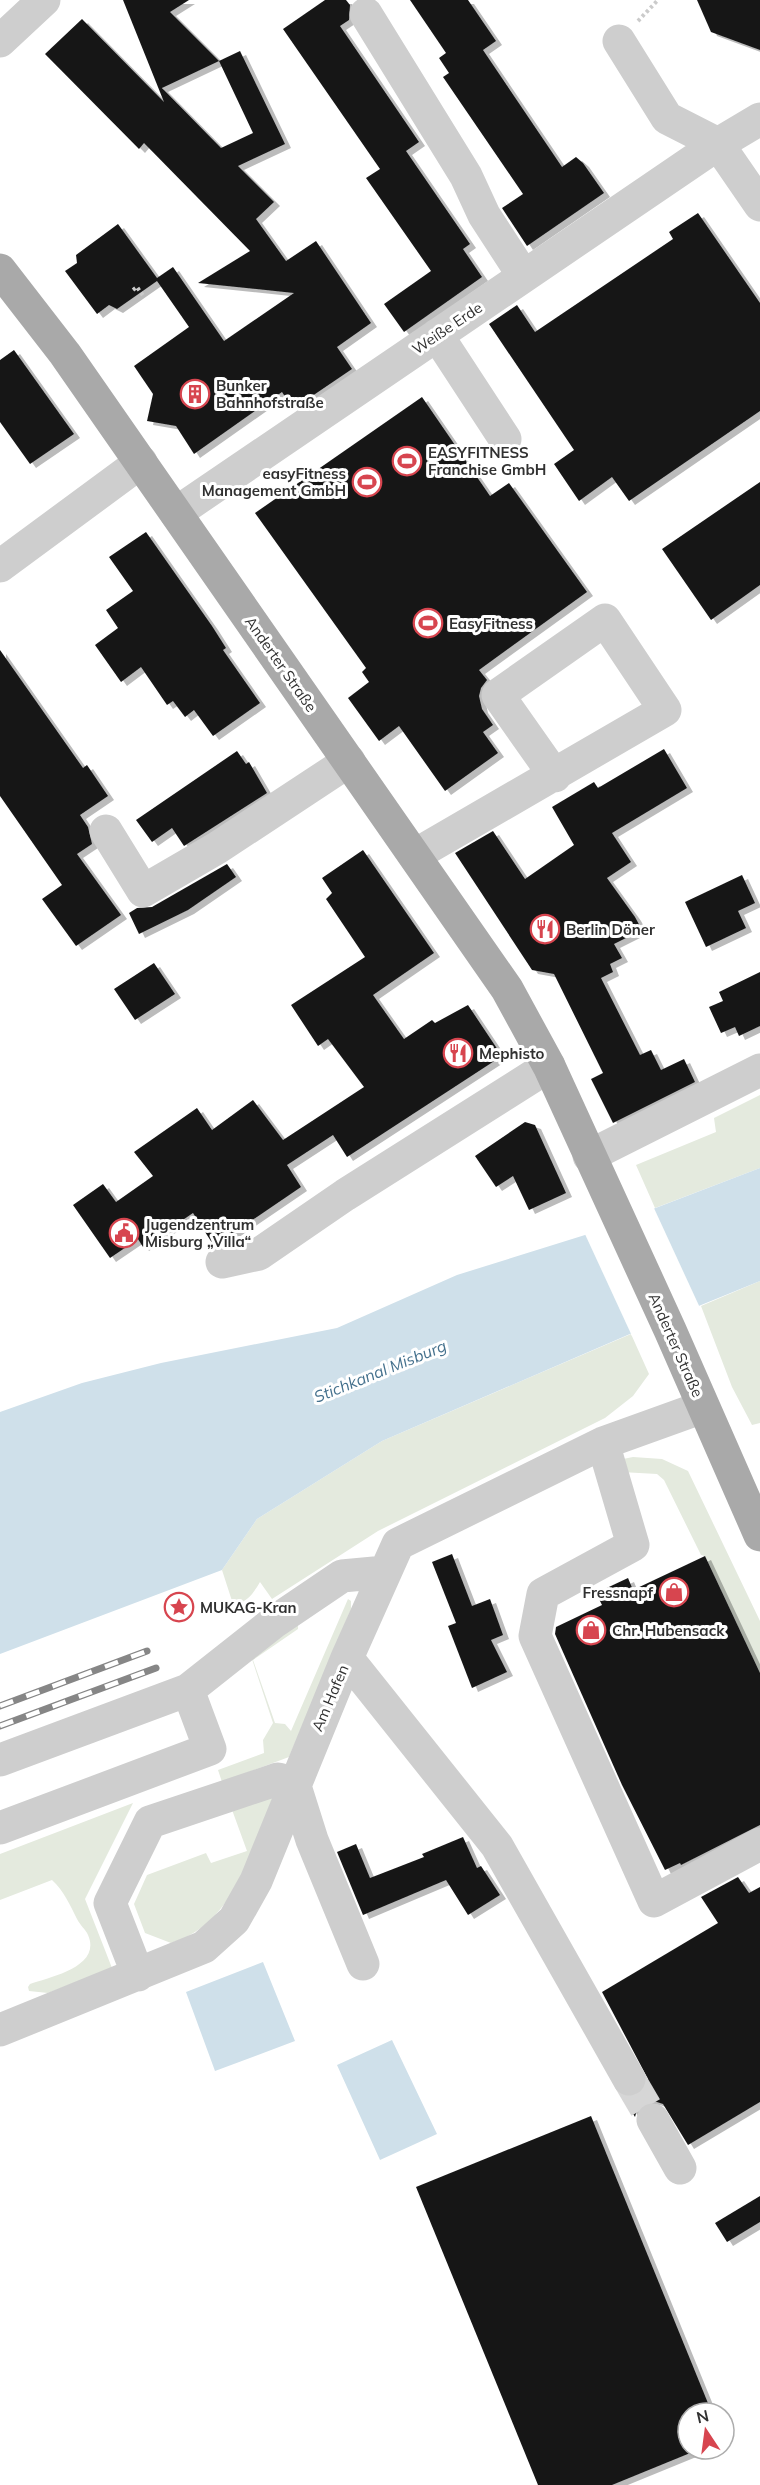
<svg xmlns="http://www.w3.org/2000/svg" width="760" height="2485" viewBox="0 0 760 2485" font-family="Mulish,sans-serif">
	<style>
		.green { fill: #e4eade }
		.water { fill: #cfe0ea }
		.pier { fill: #fff }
		.building { fill: #181818; fill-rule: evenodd; filter: url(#shadow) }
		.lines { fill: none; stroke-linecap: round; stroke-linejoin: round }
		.minor-tunnel { stroke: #d6d6d6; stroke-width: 33; stroke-dasharray: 33 16; stroke-linecap: butt }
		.path { stroke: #cbcbcb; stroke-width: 4; stroke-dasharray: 3 3; stroke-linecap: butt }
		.minor { stroke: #cecece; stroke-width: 33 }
		.major { stroke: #a9a9a9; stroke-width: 33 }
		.rail-casing { stroke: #868686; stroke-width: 7 }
		.rail { stroke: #fff; stroke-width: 4.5; stroke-dasharray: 14; stroke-linecap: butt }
		.labels { text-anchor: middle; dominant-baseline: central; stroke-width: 6; stroke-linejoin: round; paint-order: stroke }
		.street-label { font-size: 15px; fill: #313131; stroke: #fff }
		.poi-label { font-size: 15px; font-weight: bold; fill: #313131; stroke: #fff; text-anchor: start }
		.water-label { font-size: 16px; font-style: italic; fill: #45718d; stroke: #fff }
	</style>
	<defs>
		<filter id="shadow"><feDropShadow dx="6" dy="4" stdDeviation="0" flood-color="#0004"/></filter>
	</defs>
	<rect width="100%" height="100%" fill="#fff"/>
	<path class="green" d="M760,1095v73l-105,40 -19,-43 80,-33 -2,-14z
		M760,1281v142l-8,2 -20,-38 -31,-81z
		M631,1334l18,40 -16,22 -28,22 -227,113 -106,68 -12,-17c-6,10 -11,18 -22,22l-6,-3 -10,-31 35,-51 125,-78z
		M633,1457l29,2 26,12 72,150v52l-55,-117 -4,-1 -37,-75 -7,-6 -36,-2 2,-13z
		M348,1599l3,2v8l-62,148 -67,25 -4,-12 46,-17 -1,-13 10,-17 -22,-67 47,-32v5l-45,31 22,63 10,1 6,7z
		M274,1794c-22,55 -39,130 -103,149l-26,-10 -11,-29 13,-29 59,-22 5,10 36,-12 -16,-44z
		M133,1803l-48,96 27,69 -64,25 -19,-2 -1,-4 2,-3c20,-7 72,-17 58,-49 -2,-5 -8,-10 -11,-16 -7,-14 -13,-28 -25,-39l-52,20v-46z"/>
	<path class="water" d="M760,1168v113l-130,53 -248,107 -125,78 -35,51 -222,84v-242l82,-29 79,-20 176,-35 120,-53 128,-40z
		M263,1962l32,79 -80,30 -29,-79z
		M392,2040l45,94 -57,26 -43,-95z"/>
	<path class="pier" d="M653,1206l48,104 -69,26 -48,-104z"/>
	<path class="building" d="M123,0h66l-19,12 49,49 21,-10 45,93 -47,22 36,36 -18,17 30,42 30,-20 55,82 -34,24 15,22 -59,40 -11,-17 -88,62 -18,-28 -29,-5 6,-27 -19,-28 55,-39 -32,-46 -40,28 -8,-4 -12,9 -32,-43 12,-8 -1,-8 42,-31 39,54 16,-11 51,74 70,-48 -96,-10 52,-32 -106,-108 -5,6 -94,-95 37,-35 82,83zM219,61l34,72 -32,15 -59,-60z
		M325,0h21l4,5 -1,15 -9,6 79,116 -13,9 64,93 -7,5 19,28 -78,55 -20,-28 47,-33 -65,-93 14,-9 -97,-140z
		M410,0h58l28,41 -13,9 79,117 14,-10 7,6 21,30 -77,53 -25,-38 21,-14 -80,-117 6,-4 -10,-15 7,-5z
		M697,0h63v50l-49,-18z
		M698,213l62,90v108l-131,90 -17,-24 -33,24 -25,-37 20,-14 -85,-126 28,-19 18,27 138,-93 -4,-7z
		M14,350l60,84 -44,30 -30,-42v-62z
		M422,397l68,99 19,-13 78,109 -108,78 8,10 -6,8 -2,8 3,13 11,16 -10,7 15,21 -53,38 -46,-65 -20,15 -31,-43 21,-16 -7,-10 4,-4 -111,-155z
		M760,482v103l-49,35 -49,-71z
		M146,532l66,94 14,22 -3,2 37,53 -47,33 -19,-26 -9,7 -12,-16 -6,4 -26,-38 -20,15 -26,-37 23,-17 -12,-18 27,-19 -24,-34z
		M0,650l83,118 4,-3 21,31 -28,19 8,12 4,17 -15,10 44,61 -45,31 -34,-47 20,-14 -62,-89z
		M664,749l23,39 -75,45 19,29 -24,16 28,39 7,13 -28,14 8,14 -12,6 3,8 -12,6 39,77 11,-5 10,20 23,-11 11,23 -82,41 -22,-44 12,-6 -49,-99 -22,-4 -77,-117 38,-22 32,48 49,-34 -22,-38 42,-25 4,6z
		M237,751l9,13 3,-2 18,31 -83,53 -12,-18 -20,14 -16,-22z
		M363,850l71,103 -61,42 31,44 28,-19 3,3 33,-18 34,51 -155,101 -14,-22 -46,30 14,22 -84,57 -3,2 -21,-33 -50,34 -5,-8 -28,19 -37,-53 30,-21 13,18 37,-26 -19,-24 63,-44 15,22 41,-30 30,40 81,-53 -36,-48 -10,7 -27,-41 74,-48 -39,-58 6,-6 -10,-15z
		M227,864l9,13 -48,33 -49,24 -10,-21 8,-5 15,-1z
		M742,875l13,28 -17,8 8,17 -40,19 -21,-45z
		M154,963l21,31 -40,26 -21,-31z
		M760,972v54l-21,10 -4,-9 -14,6 -12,-26 14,-6 -4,-9z
		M525,1122l10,3 31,68 -37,17 -16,-34 -17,11 -21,-31z
		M452,1554l20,52 18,-7 13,36 -12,5 16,32 -35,16 -24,-62 8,-3 -24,-61z
		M705,1556l55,117v152l-79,40 -1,-2 -15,7 -43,-85 -67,-151 1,-7 46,-22 -6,-12 32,-15 5,12z
		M463,1837l14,31 4,-2 19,29 -32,20 -22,-35 -83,35 -26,-63 19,-8 14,34 54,-21 -2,-3z
		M738,1877l11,16 11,-6v215l-72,43 -25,-41 -9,-3 -10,2 -7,7 -2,7 -13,-21 17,-1 6,-7 3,-9 -46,-87 116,-69 -17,-26z
		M591,2116l121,297h-24v36h12l-88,36h-74l-122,-298z
		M760,2196v26l-33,20 -12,-19z"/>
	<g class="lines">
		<path class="minor-tunnel" d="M629,2079l24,41"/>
		<path class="path" d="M638,21l20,-21
			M133,290l4,-3 7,10"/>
		<path class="minor" d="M366,14l100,162 18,39 39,60
			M0,41l44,-41
			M619,41l48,77 51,26 42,61
			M437,335l68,104
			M176,513l542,-369 42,-25
			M0,566l141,-104
			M106,831l37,60 74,-43 132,-87
			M415,855l250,-145 -60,-90 -107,75 57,81
			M589,1156l171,-86
			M222,1262l37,-8 86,-59 204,-129
			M603,1443l30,102 -90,49 -8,42 119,265 106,-57
			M347,1658l150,188 132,233
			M0,1760l188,-70 86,-68 68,-46 43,-4
			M0,1828l210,-79 -22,-59
			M138,1975l-28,-72 40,-81 128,-43 16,4 18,57 51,124
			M0,2030l204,-83 30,-27 22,-39 91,-223 51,-114 205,-101 100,-36
			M653,2120l27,48"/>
		<path class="major" d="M0,270l65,84 442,635 42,77 121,264 90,205"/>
		<g class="rail-casing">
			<path id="rail" d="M0,1706l147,-55
				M0,1726l156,-58"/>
		</g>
		<use href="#rail" class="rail"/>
	</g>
	<defs>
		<g id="building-ring" transform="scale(1.5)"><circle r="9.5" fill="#fff" stroke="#d7454f" stroke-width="1.5"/><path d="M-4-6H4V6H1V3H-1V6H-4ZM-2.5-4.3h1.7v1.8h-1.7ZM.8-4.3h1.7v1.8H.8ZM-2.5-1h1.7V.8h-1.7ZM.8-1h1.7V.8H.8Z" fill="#d7454f"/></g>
		<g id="stadium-ring" transform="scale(1.5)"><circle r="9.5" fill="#fff" stroke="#d7454f" stroke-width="1.5"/><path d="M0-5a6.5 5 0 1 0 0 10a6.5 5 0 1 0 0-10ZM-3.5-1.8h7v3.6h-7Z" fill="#d7454f"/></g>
		<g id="restaurant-ring" transform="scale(1.5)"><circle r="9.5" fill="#fff" stroke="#d7454f" stroke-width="1.5"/><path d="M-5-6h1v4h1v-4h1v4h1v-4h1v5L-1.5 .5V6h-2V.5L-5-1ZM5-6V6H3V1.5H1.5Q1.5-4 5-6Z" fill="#d7454f"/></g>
		<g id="civic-ring" transform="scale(1.5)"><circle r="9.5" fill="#fff" stroke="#d7454f" stroke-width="1.5"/><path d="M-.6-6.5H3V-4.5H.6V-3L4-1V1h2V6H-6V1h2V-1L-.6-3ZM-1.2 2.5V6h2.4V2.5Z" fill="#d7454f"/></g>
		<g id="shop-ring" transform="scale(1.5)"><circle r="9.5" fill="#fff" stroke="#d7454f" stroke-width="1.5"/><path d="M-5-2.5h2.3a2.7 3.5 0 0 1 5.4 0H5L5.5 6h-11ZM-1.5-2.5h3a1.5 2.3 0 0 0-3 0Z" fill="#d7454f"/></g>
		<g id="sight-ring" transform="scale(1.5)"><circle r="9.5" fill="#fff" stroke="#d7454f" stroke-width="1.5"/><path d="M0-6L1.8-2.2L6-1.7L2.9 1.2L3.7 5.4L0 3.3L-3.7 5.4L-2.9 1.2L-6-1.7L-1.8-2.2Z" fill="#d7454f"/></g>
	</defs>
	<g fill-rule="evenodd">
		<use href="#building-ring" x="195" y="394"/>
		<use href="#stadium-ring" x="407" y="461"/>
		<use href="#stadium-ring" x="367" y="482"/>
		<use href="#stadium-ring" x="428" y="623"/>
		<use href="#restaurant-ring" x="545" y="929"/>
		<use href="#restaurant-ring" x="458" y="1053"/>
		<use href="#civic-ring" x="124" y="1233"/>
		<use href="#shop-ring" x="674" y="1592"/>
		<use href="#sight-ring" x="179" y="1607"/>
		<use href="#shop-ring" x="591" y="1630"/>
	</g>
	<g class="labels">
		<g class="street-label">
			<text transform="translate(447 328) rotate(-34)">Weiße Erde</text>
			<text transform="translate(281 664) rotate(55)">Anderter Straße</text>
			<text transform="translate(676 1345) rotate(66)">Anderter Straße</text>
			<text transform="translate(330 1698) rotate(-67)">Am Hafen</text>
		</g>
		<g class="poi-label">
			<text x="216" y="385">Bunker<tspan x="216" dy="17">Bahnhofstraße</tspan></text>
			<text x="428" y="452">EASYFITNESS<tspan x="428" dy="17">Franchise GmbH</tspan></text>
			<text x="346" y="473" text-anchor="end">easyFitness<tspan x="346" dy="17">Management GmbH</tspan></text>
			<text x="449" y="623">EasyFitness</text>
			<text x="566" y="929">Berlin Döner</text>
			<text x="479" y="1053">Mephisto</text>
			<text x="145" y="1224">Jugendzentrum<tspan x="145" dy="17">Misburg „Villa“</tspan></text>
			<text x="653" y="1592" text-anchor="end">Fressnapf</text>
			<text x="200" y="1607">MUKAG-Kran</text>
			<text x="612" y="1630">Chr. Hubensack</text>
		</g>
		<g class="water-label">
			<text transform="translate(380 1371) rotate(-22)">Stichkanal Misburg</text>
		</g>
	</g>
	<g transform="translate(706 2431) rotate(347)"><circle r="28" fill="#ffffff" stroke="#adadad" stroke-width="1.5"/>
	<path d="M0-4.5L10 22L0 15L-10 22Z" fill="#d7454f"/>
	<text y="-9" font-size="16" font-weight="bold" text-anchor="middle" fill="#313131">N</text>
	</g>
</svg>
